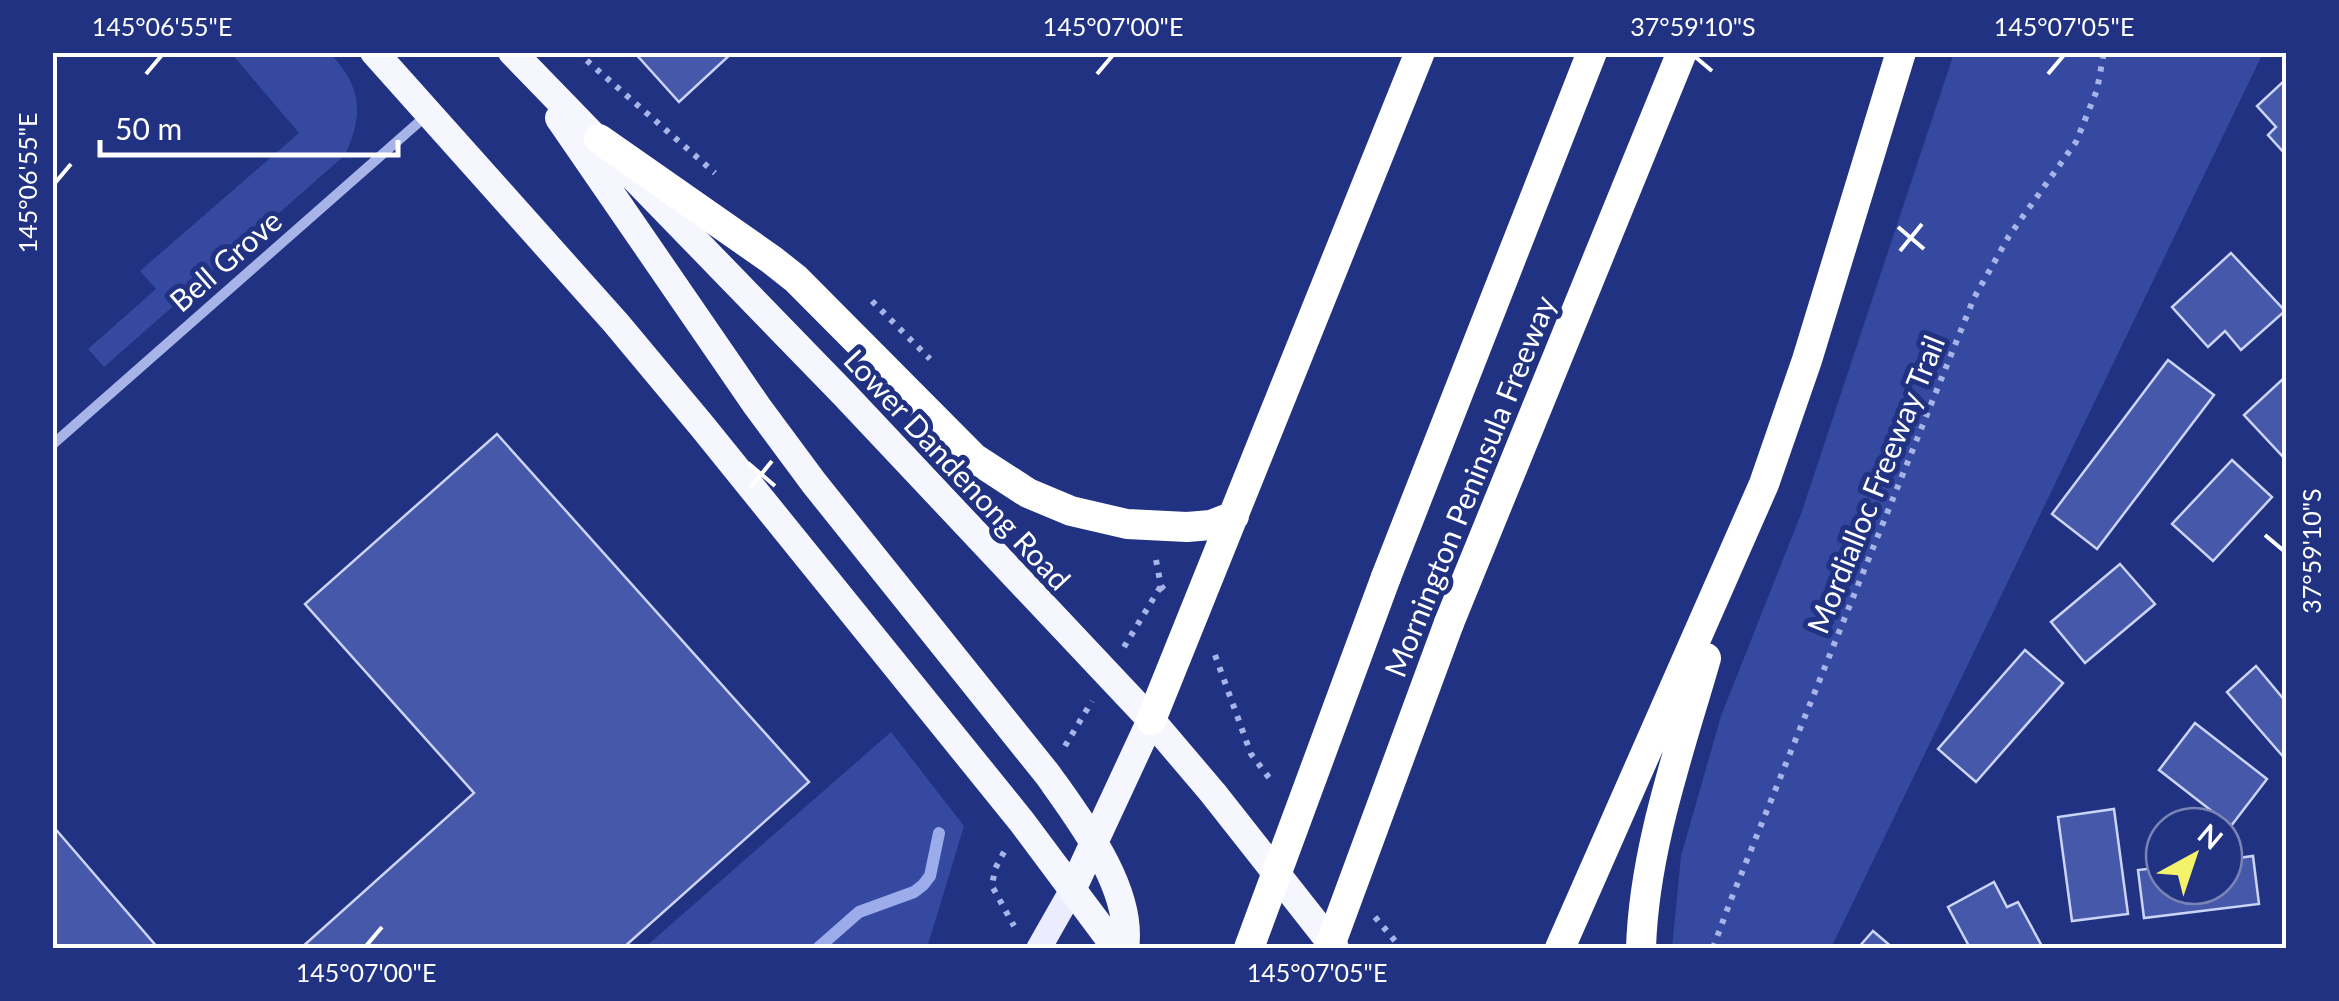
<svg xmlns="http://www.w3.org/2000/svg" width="2339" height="1001" viewBox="0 0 2339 1001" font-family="Lato,sans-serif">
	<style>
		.green { fill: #3549a0 }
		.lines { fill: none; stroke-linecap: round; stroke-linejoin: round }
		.stream { stroke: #9cabe9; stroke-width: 12 }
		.building { fill: #4658a9; stroke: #ccd4f6; stroke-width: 2.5 }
		.path { stroke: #a8b4e8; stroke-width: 6; stroke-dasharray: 5 8; stroke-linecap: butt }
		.minor { stroke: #a8b4e8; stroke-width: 10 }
		.primary { stroke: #ebedfe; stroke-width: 25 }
		.trunk { stroke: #f5f6fe; stroke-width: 28 }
		.motorway { stroke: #fff; stroke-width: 30 }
		.motorway-bridge { stroke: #fff; stroke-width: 30 }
		.ticks { fill: none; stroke: #fff; stroke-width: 4 }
		.labels { text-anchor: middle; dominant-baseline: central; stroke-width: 10; stroke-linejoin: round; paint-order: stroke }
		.street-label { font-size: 30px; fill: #fff; stroke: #213282 }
		.neatline { fill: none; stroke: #fff; stroke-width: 4 }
		.ticks-label { font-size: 25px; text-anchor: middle; fill: #fff }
	</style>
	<rect width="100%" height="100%" fill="#213282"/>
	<path class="green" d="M231,53h99c32,35 34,60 15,102l-241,212 -16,-18 68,-60 -16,-18 159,-138z
		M1954,53h309l-432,895h-159l9,-92 40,-140 80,-202z
		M891,732l73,94 -37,122h-283z"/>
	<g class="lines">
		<path class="stream" d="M818,948l41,-36 55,-20 9,-7 7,-9 9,-43"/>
	</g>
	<path class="building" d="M634,52h99l-54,50z
		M2286,79v76l-18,-20 8,-8 -19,-21z
		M2231,253l54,58 -44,39 -16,-19 -17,16 -36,-40z
		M2168,360l46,35 -117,154 -45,-35z
		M2285,377l1,2v81l-42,-45z
		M497,434l312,348 -186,166h-322l173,-155 -169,-189z
		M2232,460l40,37 -59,64 -41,-37z
		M2120,564l35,40 -70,59 -34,-41z
		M2025,650l38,33 -87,99 -38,-33z
		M2256,666l30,36v58l-59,-68z
		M2195,723l72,56 -36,47 -72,-56z
		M2114,809l14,105 -56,7 -14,-104z
		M52,825l106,123h-106z
		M2253,856l6,48 -115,14 -6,-48 26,-3v19h60v-26z
		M1994,882l13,25 11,-5 25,46h-73l-22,-41z
		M1873,931l20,17h-35z"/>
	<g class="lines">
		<path class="path" d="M577,52l138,121
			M872,301l58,58
			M1156,560l5,26 7,8
			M1124,647l37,-61
			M1215,655l36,99 22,29
			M1065,746l27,-45
			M1004,852l-9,17 -3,17 22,40
			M1375,917l26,31
			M1713,948l17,-46 244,-604 35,-62 67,-94 21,-52 7,-38"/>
		<path class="minor" d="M52,445l375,-330"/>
		<path class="primary" d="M1039,948l33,-58"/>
		<path class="trunk" d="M374,52l242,271 86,103 320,396 94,126
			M512,52l332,342 307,326 62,73 122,155
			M559,118l198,288 57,77 234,292c32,45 86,115 77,173
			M1072,890l79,-170"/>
		<path class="motorway" d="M599,139l173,121 24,19 178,179 54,35 43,18 56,13 60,3 24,-2 23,-9
			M1386,577l206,-525
			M1449,623l233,-571
			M1151,720l269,-668
			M1560,948l204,-464 43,-124 94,-308
			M1641,948c3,-98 38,-196 65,-290"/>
		<path class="motorway-bridge" d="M1249,948l137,-371
			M1329,948l120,-325"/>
	</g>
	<path class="ticks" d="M1693,55l19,16M146,74l16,-19M1097,74l16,-19M2048,74l16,-19M55,183l16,-19M1898,227l26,22M1900,251l22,-27M748,463l27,23M750,488l22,-27M2265,535l19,16M366,946l16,-19M1317,946l16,-19"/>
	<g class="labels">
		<g class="street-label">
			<text transform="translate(225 260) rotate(-41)">Bell Grove</text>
			<text transform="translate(958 469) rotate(47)">Lower Dandenong Road</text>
			<text transform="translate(1875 484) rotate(-68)">Mordialloc Freeway Trail</text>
			<text transform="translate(1469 486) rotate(-68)">Mornington Peninsula Freeway</text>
		</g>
	</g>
	<rect width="2339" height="1001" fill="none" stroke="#213282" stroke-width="110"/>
	<g transform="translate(2194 856) rotate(40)"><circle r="48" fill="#213282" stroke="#7a84b4" stroke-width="2.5"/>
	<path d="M0-8L18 38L0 25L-18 38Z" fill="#f4f16a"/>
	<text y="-15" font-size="28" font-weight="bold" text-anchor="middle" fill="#ffffff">N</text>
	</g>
	<path d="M100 140v15h298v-15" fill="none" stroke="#ffffff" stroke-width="5"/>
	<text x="115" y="140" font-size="30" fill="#ffffff" stroke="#213282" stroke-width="8" paint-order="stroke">50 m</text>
	<rect x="55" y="55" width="2229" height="891" class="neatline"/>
	<g class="ticks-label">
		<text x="162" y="36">145°06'55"E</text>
		<text x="1113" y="36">145°07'00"E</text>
		<text x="1693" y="36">37°59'10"S</text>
		<text x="2064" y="36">145°07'05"E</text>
		<text transform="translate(28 183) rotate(-90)" y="9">145°06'55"E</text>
		<text transform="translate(2312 551) rotate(-90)" y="9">37°59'10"S</text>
		<text x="366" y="982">145°07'00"E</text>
		<text x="1317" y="982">145°07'05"E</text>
	</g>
</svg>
